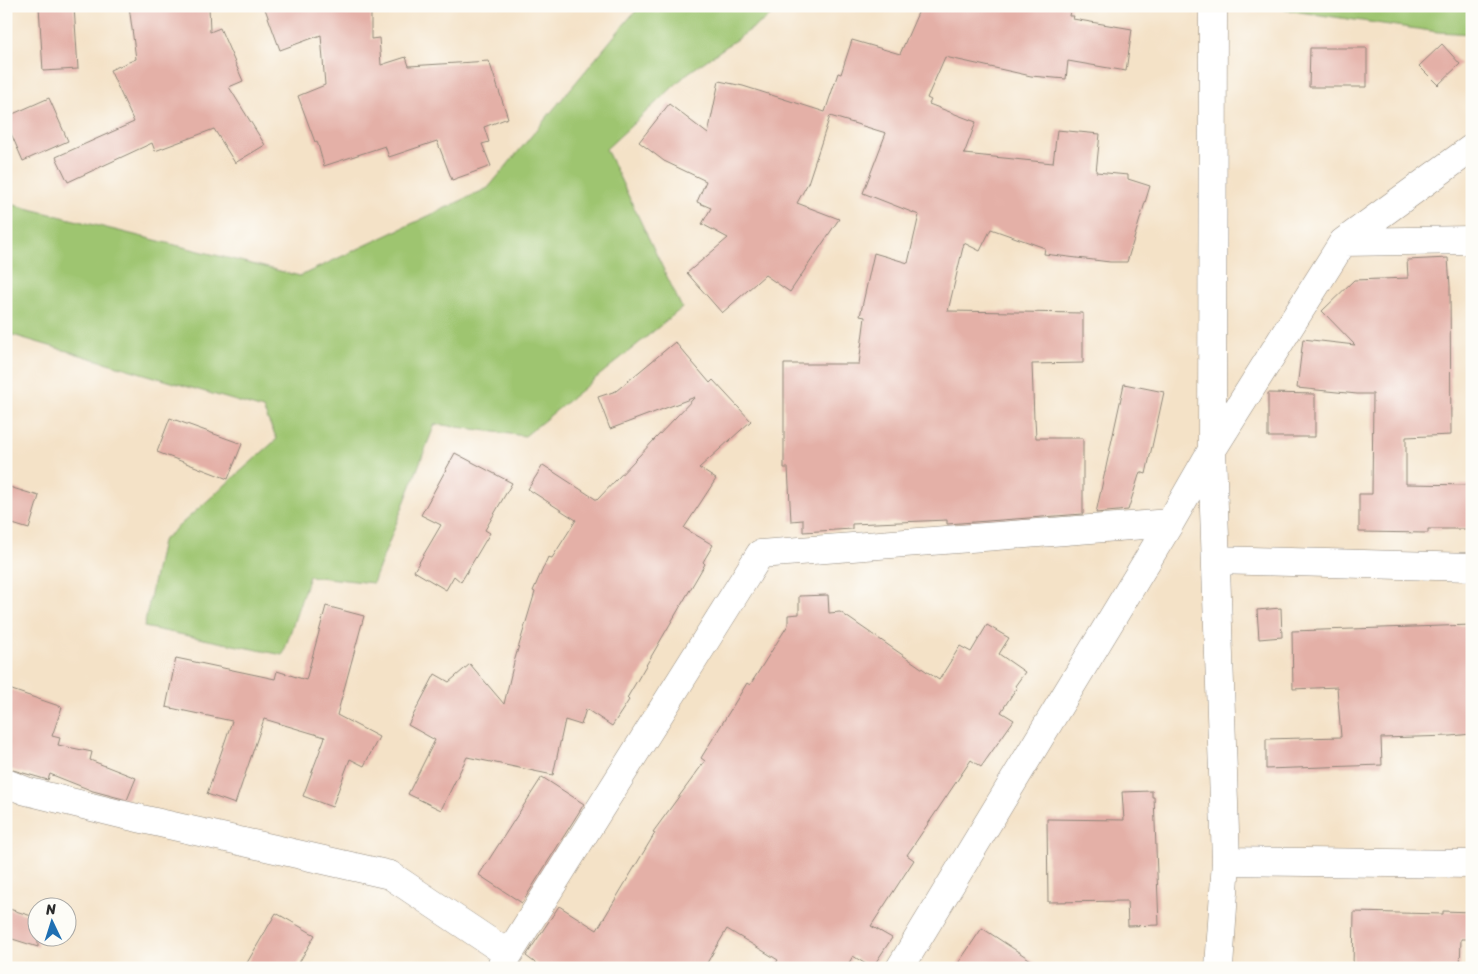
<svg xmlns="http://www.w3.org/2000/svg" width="1478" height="974" viewBox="0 0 1478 974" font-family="Sriracha,sans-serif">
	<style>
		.green { fill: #9ec570; stroke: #64784e }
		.building { fill: #e4b0a7 }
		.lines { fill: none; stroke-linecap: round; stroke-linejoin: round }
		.minor-casing { stroke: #908679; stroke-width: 29 }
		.minor { stroke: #fff; stroke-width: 28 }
	</style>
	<rect width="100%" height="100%" fill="#fdfcf7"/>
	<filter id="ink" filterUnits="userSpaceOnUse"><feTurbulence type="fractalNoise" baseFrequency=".02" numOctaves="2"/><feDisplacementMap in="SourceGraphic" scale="10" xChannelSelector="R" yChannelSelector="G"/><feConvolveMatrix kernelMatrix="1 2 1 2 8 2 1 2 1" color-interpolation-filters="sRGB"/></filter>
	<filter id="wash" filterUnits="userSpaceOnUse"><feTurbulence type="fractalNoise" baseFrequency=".0096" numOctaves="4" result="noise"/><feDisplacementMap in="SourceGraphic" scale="20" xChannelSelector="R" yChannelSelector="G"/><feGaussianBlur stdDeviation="1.12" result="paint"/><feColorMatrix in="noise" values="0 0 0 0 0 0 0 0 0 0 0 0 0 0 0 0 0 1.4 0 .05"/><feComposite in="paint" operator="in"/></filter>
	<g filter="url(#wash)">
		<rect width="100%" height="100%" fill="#f4e2c7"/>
		<path class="green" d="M641,6h150l-15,6 -88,61 -82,76 76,159 -157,128 -90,-12 -62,159 -64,-7 -26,79 -139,-28 18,-86 115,-102 -14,-30 -257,-76v-130l294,73 188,-88 143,-172z
			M1277,6h195v28l-34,-2 -152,-22z"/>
		<g id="blocks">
			<path class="building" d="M39,6h35l4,63 -35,2z
				M129,6h80l1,26 10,-4 23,53 -14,6 36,58 -30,18 -21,-34 -59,22 -3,-8 -84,39 -12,-25 78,-35 -24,-52 26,-11z
				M264,6h107v33l8,-1 2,27 25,-8 3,9 80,-5 19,57 -24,9 5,15 -7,2 9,22 -39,14 -15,-39 -48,16 -4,-11 -61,20 -7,-25 -2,1 -17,-46 27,-11 -4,-50 -41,15z
				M921,6h150l-2,10h5l-1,3 59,10 -6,42 -58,-10 -2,18 -35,-3 -86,-19 -18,41 4,2 -2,4 47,18 -12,32 89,9 4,-33 43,4 -4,38 32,3v4l22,7 -23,76h-17l-66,-8 1,-6 -54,-19 -11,22 -16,-8 -16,68 135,2v50l-51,1 2,55h1l1,19h47v76l-136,10v-4l-95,4v5l-49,3v-12l-12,1 -3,-53h-4v-104h75l6,-47 -5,-1 14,-63 34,10 11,-48 -56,-22 23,-60 -56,-17 -22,67 -11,20 42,16 -49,73 -25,-17 -43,38 -35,-40 41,-35 -26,-14 9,-16 -14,-6 9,-21 -42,-20 -25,-19 30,-38 39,30 11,-53 24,5 82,26 13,-39 3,1 11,-34 48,14z
				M1442,44l18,20 -22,21 -19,-19z
				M1310,48h57v39h-58z
				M49,98l19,43 -45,20 -17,-39v-5z
				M1448,258l2,28 1,149 -45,2v47l66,1v44h-44v4l-69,-1v-38h13l1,-100h-16l-60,-6 6,-49 52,6 -33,-34 32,-31 54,-2 -1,-18z
				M675,342l35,41 3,-3 38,41 -52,47 17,11 -32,49 29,17 -10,17 2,2 -78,134 2,2 -17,26 -26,-17 -5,16 -16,-5 -12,55 -86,-18 -26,53 -33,-16 27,-54 -27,-15 27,-51 14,8 21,-18 34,40 10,-42 21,-70 -2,-1 15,-34 4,1 24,-38 -48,-31 15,-24 54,35 98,-103 -85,32 -12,-32 18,-6z
				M1124,384l40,8 -18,82 -6,-2 -12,38 -32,3z
				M1268,393l47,1v43h-47z
				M170,418l72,26 -14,35 -71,-27z
				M455,453l57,30 -27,47 5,3 -29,49 -7,-6 -8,14 -32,-19 27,-46 -20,-10z
				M6,486l33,10 -10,33 -23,-7z
				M828,595l1,18 11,-1 99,68 21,-34 11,6 16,-27 22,13 -10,16 26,18 -10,14 2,1 -16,25 13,8 -33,47 -10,-7 -64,95 7,5 -43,66 21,12 -20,30 -19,-12 -7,12h-73l5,-8 -51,-31 -23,39h-162l-16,-12 33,-50 38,24 58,-97 -2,-1 52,-71 -4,-3 46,-75 3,2 38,-60v-10l11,-1v-18z
				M326,606l38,10 -27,99 42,22 -15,29 -14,-7 -18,48 -29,-11 22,-59 -61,-18 -29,85 -28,-10 25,-73 -66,-14 10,-49 99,21 2,-8 29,9z
				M1281,608l1,29 -23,2 -2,-29z
				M1472,625v109l-21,2 -70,2 1,27 -116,4v-30l75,-2 -4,-50 -44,2 -1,-58z
				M6,688l56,19 -10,29 8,2 -2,7 34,7 -2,8 46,18 -9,22 -34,-9 -43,-17 -2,6 -42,-12z
				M542,777l42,27 -62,99 -43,-28z
				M1152,791v6h2l5,128 -31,1 -1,-25 -79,1 -1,-83 77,1 -2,-28z
				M6,908l32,10v29l-32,-10z
				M1443,911l29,1v27h-11l-1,29h-107l1,-56 89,2z
				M276,913l39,22 -19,33h-52z
				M982,928l61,40h-88z"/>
		</g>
	</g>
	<g filter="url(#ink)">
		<use href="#blocks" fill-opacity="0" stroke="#908679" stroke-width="1"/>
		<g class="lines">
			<g class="minor-casing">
				<path id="minor" d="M1213,6l-1,444 14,411 -7,107
					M1343,242l129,-2
					M1216,560l256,7
					M6,783l20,8 94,23 270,61 118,79
					M1226,861l246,3
					M500,968l260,-414 410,-31
					M900,968l270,-445 42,-73 131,-208 129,-94"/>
			</g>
			<use href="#minor" class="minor"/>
		</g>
	</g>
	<rect width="1478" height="974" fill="none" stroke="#fdfcf7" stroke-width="25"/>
	<g transform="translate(52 922) rotate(356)"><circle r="24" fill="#fdfcf7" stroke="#a9a8a5"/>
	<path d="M0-4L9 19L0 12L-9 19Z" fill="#1f6fb2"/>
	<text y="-8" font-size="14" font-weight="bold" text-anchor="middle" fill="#2b2b2b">N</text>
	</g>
</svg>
